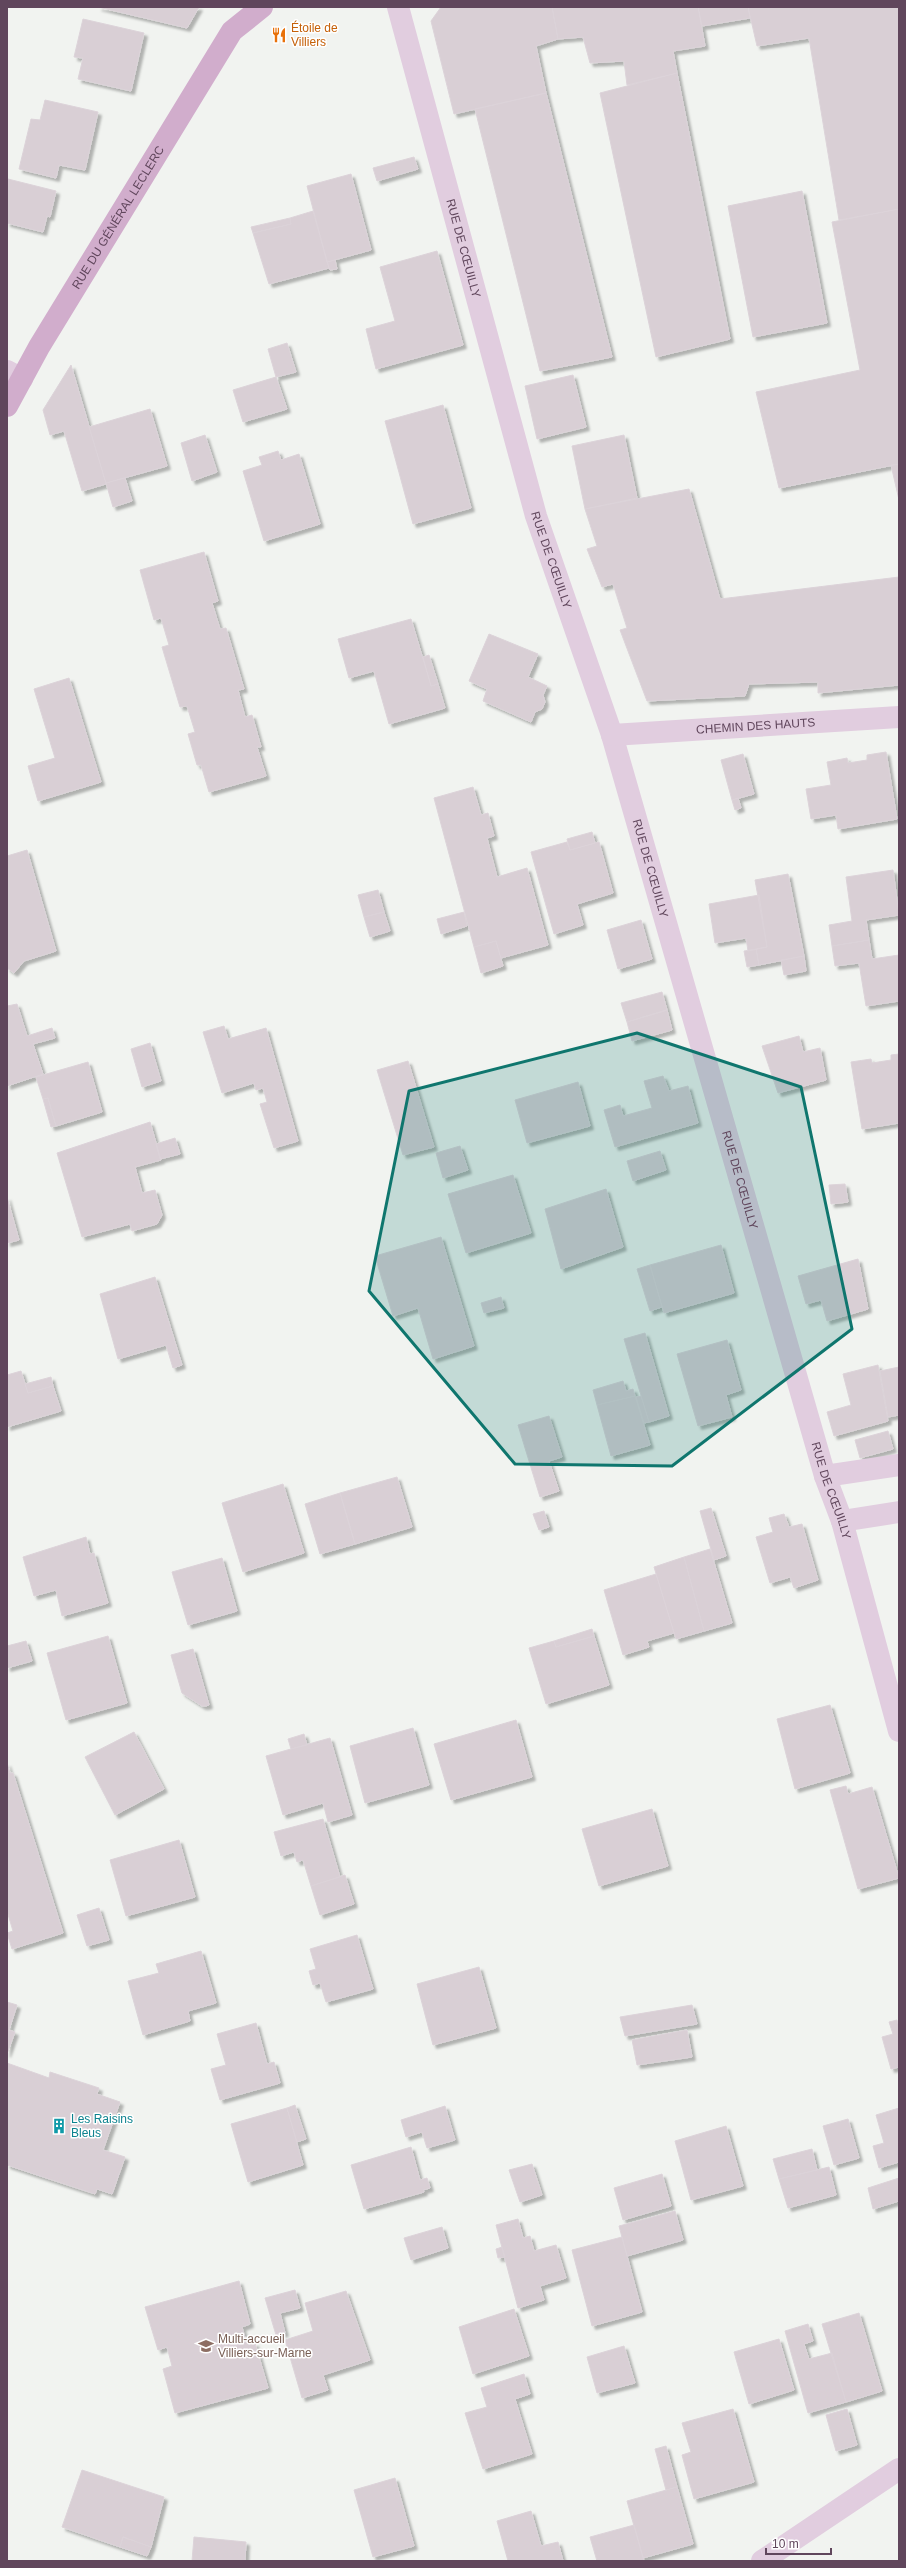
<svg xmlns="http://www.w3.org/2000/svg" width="906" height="2568" viewBox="0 0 906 2568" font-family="Arial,sans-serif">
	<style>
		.building { fill: #d9cfd5; stroke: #dcd3d9; filter: url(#shadow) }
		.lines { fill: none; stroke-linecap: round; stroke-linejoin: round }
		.minor { stroke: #e1cddf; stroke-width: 22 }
		.major { stroke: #d1adcc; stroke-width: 22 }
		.marked { fill: #0f766e; fill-opacity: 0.2; stroke: #0f766e; stroke-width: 3; stroke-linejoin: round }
		.labels { text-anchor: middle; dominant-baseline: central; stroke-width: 3; stroke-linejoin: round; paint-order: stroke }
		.food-label { font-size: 12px; fill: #c56008; stroke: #fff; text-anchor: start }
		.street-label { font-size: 12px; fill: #60465c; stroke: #fff }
		.culture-label { font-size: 12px; fill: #0d838f; stroke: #fff; text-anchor: start }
		.education-label { font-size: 12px; fill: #785e54; stroke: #fff; text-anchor: start }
	</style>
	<defs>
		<filter id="shadow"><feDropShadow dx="3.5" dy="3.5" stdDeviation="1" flood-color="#0004"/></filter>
	</defs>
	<rect width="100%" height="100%" fill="#f1f3f0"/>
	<path class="building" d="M98,7h101l-12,21z
		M441,7h111l6,32 -22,7 10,47 -92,21 -23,-93z
		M552,7h146l7,39 -32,5 4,22 -50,12 -3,-24 -34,2 -7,-26 -25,2z
		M698,7h50l2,11 -48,8z
		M748,7h151v202l-60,11 -30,-182 -52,8z
		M83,19l61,14 -13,58 -53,-12 5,-21 -9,-1z
		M677,73l53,266 -74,18 -56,-264z
		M546,93l66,264 -72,14 -65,-262z
		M45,100l53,12 -13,58 -26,-5 -3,13 -37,-9 12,-50 9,1z
		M414,157l4,12 -41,12 -4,-13z
		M351,174l20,76 -44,12 -20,-76z
		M8,179l48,12 -6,26 -3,-1 -4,16 -36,-9z
		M802,191l25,132 -74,14 -25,-131z
		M899,209v255l-120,24 -23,-96 104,-22 -28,-148z
		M313,211l16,57 -60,16 -16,-51 38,-9 -1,-6z
		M290,218l1,6 -38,9 -2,-6z
		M437,251l26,94 -87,24 -10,-40 29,-8 -15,-54z
		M335,260l2,9 -7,1 -3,-8z
		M287,343l9,29 -20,5 -8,-28z
		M71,365l35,119 -24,7 -18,-60 -14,4 -7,-25z
		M573,375l13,52 -49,12 -12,-53z
		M276,377l11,32 -44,13 -10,-32z
		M443,405l28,103 -58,16 -28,-103z
		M150,409l17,57 -61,17 -17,-56z
		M205,435l12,37 -25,9 -11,-38z
		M624,435l13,63 -52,11 -13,-63z
		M278,451l3,9 18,-6 21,70 -56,17 -21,-70 19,-6 -3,-8z
		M899,464v36l-8,-35z
		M125,478l7,23 -19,6 -7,-24z
		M689,489l31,110 179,-22v108l-81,8v-11l-69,2 -4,12 -98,5 -27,-71 7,-2 -14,-44 -11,3 -15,-38 10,-3 -12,-37z
		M204,552l14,49 -6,2 8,26 6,-1 18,61 -6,1 7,27 7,-2 9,32h-4l9,29 -57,16 -8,-27h-4l-9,-31 7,-2 -8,-26 -7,1 -18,-60 7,-2 -8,-27 -7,2 -14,-50z
		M411,619l20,67 7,-2 7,24 -56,16 -15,-53 -25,7 -11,-39z
		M489,634l49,20 -10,23 19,9 -4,9 2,7 -3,7 -7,3 -4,10 -48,-21 4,-12 -18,-8z
		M429,655l9,29 -7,2 -8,-29z
		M69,678l32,104 -63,19 -10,-35 27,-8 -21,-69z
		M886,752l11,67 -59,10 -2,-14 -25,4 -5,-30 25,-4 -4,-23 20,-4 1,5 19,-3v-5z
		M743,754l11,40 -22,6 -11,-40z
		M473,787l8,28 7,-2 6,23 -7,2 10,39 30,-9 21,77 -47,13 -5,-17 -22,6 -40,-149z
		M738,798l3,10 -6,2 -3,-10z
		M592,832l3,11 -25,7 -3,-11z
		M567,842l3,8 29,-8 14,51 -36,11 6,21 -29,9 -23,-82z
		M27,850l29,101 -32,10 -10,12 -7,-5v-112z
		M893,870l6,45 -33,5 3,20 -37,6 -3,-21 23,-4 -6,-44z
		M788,874l16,82 -45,9 -3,-16 11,-2 -12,-67z
		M378,890l6,22 -20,5 -6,-22z
		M759,895l8,52 -19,4 -2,-13 -31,5 -6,-39z
		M384,912l6,19 -20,6 -6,-20z
		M464,912l3,14 -26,8 -4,-15z
		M641,920l11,39 -34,10 -11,-39z
		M869,940l3,19 27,-4v46l-33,5 -7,-43 -24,3 -3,-20z
		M496,941l7,25 -22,7 -7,-26z
		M756,949l3,16 -12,2 -3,-16z
		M804,956l2,15 -22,4 -3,-15z
		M662,992l5,18 -40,12 -6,-19z
		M17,1004l10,32 25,-8 3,10 -22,6 10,30 -36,12v-80z
		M667,1010l5,20 -40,11 -5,-19z
		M224,1026l4,13 38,-11 32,113 -24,7 -14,-44 7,-2 -4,-14 -7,2 -2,-7 -32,10 -19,-61z
		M799,1036l4,16 17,-4 6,32 -48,13 -16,-47z
		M150,1043l11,38 -19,6 -11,-38z
		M899,1054v69l-37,6 -11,-67 20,-3 1,4 19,-3v-5z
		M408,1061l26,86 -31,8 -26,-85z
		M88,1062l14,50 -46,14 -8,-28 -5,1 -7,-22z
		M663,1076l6,15 19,-5 10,37 -83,24 -11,-37 16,-5 3,11 29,-8 -8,-27z
		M578,1082l12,44 -63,17 -12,-43z
		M48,1098l8,28 -5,1 -8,-28z
		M150,1122l11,38 -26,7 7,26 13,-3 7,25 -5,9 -25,7 -2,-7 -48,13 -25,-84z
		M175,1138l5,16 -20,5 -4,-15z
		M460,1146l8,24 -25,8 -7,-25z
		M660,1151l6,19 -33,11 -6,-20z
		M513,1175l18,58 -65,20 -18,-59z
		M845,1184l3,18 -17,2 -2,-19z
		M606,1189l17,58 -62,22 -16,-60z
		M7,1197l12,43 -12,3z
		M441,1237l33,109 -41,13 -15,-51 -25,8 -18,-60z
		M721,1245l13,48 -70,20 -14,-48z
		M858,1259l10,50 -41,12 -6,-21 -15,4 -8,-28z
		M650,1265l12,42 -12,4 -13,-42z
		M155,1277l27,88 -9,3 -7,-23 -48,14 -18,-65z
		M501,1297l3,11 -20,5 -3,-10z
		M645,1333l24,83 -20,6 -25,-83z
		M727,1340l14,50 -15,5 6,22 -34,9 -21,-72z
		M878,1365l10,56 -54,15 -7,-24 24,-7 -8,-31z
		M899,1367v48l-11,2 -8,-46z
		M21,1371l7,22 25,-7 8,25 -54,16v-52z
		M51,1377l2,9 -25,7 -3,-9z
		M623,1381l3,10 7,-2 2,7 -38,9 -4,-15z
		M635,1396l15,49 -39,11 -14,-51z
		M641,1396l8,26 -5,1 -8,-26z
		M549,1416l13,41 -13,4 10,30 -19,6 -22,-72z
		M888,1431l5,18 -33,9 -5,-18z
		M397,1477l15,50 -57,17 -15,-51z
		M283,1484l21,69 -61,19 -21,-69z
		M340,1493l15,51 -35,10 -15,-50z
		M711,1508l15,48 -12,4 -14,-49z
		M544,1511l5,16 -10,3 -6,-16z
		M784,1514l5,13 13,-3 16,56 -24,8 -4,-11 -20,6 -14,-46 17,-5 -4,-14z
		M86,1537l4,17 4,-1 14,50 -46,13 -6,-26 -22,6 -11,-39z
		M710,1549l22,74 -28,8 -20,-74z
		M684,1557l20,74 -28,8 -22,-72z
		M222,1558l15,53 -49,14 -16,-53z
		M656,1574l18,59 -27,8 2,6 -26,8 -19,-65z
		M592,1629l2,7 -38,11 -2,-6z
		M108,1636l19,67 -61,17 -19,-67z
		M594,1636l15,49 -63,19 -17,-56 25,-7 2,6z
		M26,1641l6,20 -25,7v-22z
		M193,1649l16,56 -3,1h-4l-20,-13 -11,-38z
		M830,1705l20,68 -55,16 -18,-70z
		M516,1720l16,57 -81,23 -17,-56z
		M413,1728l16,57 -64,18 -15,-57z
		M134,1732l30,57 -49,26 -30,-58z
		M304,1734l3,11 -16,4 -3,-10z
		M330,1738l22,77 -24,7 -5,-19 -40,12 -17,-59z
		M7,1763l3,10h3l50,160 -51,16 -5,-16 6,-2 -6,-20z
		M846,1786l2,8 24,-7 27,91 -41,11 -28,-99z
		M652,1809l16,57 -69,20 -17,-57z
		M323,1819l17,58 -29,9 -8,-26 -6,2 -3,-10 -13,4 -7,-24z
		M179,1840l16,57 -69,19 -16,-56z
		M345,1875l9,29 -34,11 -9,-29z
		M99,1908l10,32 -22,6 -10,-31z
		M357,1935l16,54 -47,13 -6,-19 -7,2 -4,-14 7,-2 -6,-20z
		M201,1951l15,52 -28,8 2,10 -47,14 -15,-54 31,-8 -3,-9z
		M479,1967l17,61 -63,17 -16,-61z
		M7,2002l10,3 -8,25 6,2 -8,22z
		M692,2005l5,19 -72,12 -5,-19z
		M897,2020l2,7v40l-8,2 -9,-32 11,-3 -4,-12z
		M256,2023l11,41 7,-2 6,21 -60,17 -9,-31 15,-4 -9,-31z
		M687,2030l5,27 -55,8 -5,-25z
		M7,2063l42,15 1,-6 49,16 -2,6 23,8 -17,48 22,7 -13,37 -15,-5 -2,5 -88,-29z
		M295,2105l11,34 -9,3 -10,-34z
		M445,2106l10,34 -28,8 -5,-16 -16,5 -5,-17z
		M287,2108l16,57 -55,17 -17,-58z
		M899,2108v54l-20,6 -6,-22 11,-3 -8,-28z
		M848,2119l11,39 -25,7 -11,-39z
		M726,2126l17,60 -52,14 -16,-59z
		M411,2147l9,33 7,-2 3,10 -7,2 1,2 -60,17 -13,-44z
		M812,2149l5,21 -38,9 -6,-20z
		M532,2164l10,31 -22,7 -11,-32z
		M829,2167l7,28 -48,13 -9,-29z
		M662,2174l9,32 -48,14 -9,-32z
		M899,2178v23l-26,8 -5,-21z
		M675,2211l8,29 -56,16 -8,-30z
		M518,2219l5,19 7,-2 4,15 22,-6 10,33 -26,8 4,14 -26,8 -22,-83z
		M442,2227l6,21 -37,12 -7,-22z
		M622,2237l20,75 -50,14 -20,-76z
		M502,2247l3,10 -7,1 -2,-9z
		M239,2281l11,43 -8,3 5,18 8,-2 13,45 -93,25 -12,-44 9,-3 -5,-19 -9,3 -13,-43z
		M295,2290l5,18 -20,5 5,20 -9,2 -11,-37z
		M346,2291l24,69 -47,15 5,15 -26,8 -17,-58 28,-9 -8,-28z
		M514,2309l15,47 -56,18 -14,-47z
		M859,2313l23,78 -36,11 -24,-78z
		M808,2324l5,17 -9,3 5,15 23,-6 14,49 -38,11 -23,-82z
		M779,2339l15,51 -45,14 -15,-52z
		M624,2346l11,37 -38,10 -10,-36z
		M524,2374l6,20 -15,5 17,55 -49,15 -18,-56 22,-6 -6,-19z
		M733,2409l21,73 -60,17 -12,-44 9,-3 -9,-29z
		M847,2409l10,36 -21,6 -10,-36z
		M666,2446l11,41 -11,3 -11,-41z
		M82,2470l82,27 -13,50 -28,-10 -3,10 -58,-20z
		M395,2478l19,68 -41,11 -19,-67z
		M677,2487l16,57 -50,14 -16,-57z
		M531,2511l10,35 17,-4 5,19h-55l-11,-40z
		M634,2525l10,36h-47l-7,-24z
		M123,2537l28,10 -4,9 -27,-9z
		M194,2537l52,5 -1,19h-53z"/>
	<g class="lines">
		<g class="minor">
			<path id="s1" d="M398,7l138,509 76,219 213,741 17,45 57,210"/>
			<path d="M7,371l15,8"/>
			<path id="s2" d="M612,735l287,-18"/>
			<path d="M825,1476l74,-11"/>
			<path d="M842,1521l57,-9"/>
			<path d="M762,2561l137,-92"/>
		</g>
		<path class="major" id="s3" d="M7,406l32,-59 193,-316 30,-24"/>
	</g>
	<path class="marked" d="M637,1033l164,54 51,242 -180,137 -157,-2 -146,-173 40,-200z"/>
	<defs>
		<g id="restaurant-bare" transform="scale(1.2)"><path d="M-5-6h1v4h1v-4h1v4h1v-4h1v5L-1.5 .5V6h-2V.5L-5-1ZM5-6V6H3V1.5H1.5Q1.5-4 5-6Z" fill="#e8710a" stroke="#fff" stroke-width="2.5" paint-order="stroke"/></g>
		<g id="building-bare" transform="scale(1.2)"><path d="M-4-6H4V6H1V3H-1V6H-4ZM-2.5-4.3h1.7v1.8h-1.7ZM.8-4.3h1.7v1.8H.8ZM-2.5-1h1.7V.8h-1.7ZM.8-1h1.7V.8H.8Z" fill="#0f9aa8" stroke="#fff" stroke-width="2.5" paint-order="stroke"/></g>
		<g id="school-bare" transform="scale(1.2)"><path d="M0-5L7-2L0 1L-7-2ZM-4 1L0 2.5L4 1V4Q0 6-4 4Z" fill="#8d6e63" stroke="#fff" stroke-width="2.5" paint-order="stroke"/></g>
	</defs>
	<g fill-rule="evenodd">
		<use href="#restaurant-bare" x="279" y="35"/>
		<use href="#building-bare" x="59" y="2126"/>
		<use href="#school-bare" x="206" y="2346"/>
	</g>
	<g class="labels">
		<g class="food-label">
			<text x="291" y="28">Étoile de<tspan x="291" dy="14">Villiers</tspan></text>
		</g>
		<g class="street-label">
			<text stroke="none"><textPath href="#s3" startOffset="219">RUE DU GÉNÉRAL LECLERC</textPath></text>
			<text stroke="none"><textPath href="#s1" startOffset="250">RUE DE CŒUILLY</textPath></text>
			<text stroke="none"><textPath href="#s1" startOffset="574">RUE DE CŒUILLY</textPath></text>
			<text stroke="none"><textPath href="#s2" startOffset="144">CHEMIN DES HAUTS</textPath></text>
			<text stroke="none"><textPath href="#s1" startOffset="898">RUE DE CŒUILLY</textPath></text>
			<text stroke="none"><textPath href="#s1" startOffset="1222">RUE DE CŒUILLY</textPath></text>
			<text stroke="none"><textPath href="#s1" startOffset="1546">RUE DE CŒUILLY</textPath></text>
		</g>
		<g class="culture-label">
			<text x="71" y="2119">Les Raisins<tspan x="71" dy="14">Bleus</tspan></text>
		</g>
		<g class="education-label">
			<text x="218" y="2339">Multi-accueil<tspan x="218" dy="14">Villiers-sur-Marne</tspan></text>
		</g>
	</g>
	<rect width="906" height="2568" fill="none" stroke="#60465c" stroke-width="16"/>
	<path d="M766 2548v6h65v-6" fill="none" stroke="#60465c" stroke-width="2"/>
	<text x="772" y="2548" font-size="12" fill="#60465c" stroke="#ffffff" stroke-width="3" paint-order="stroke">10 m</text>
</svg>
